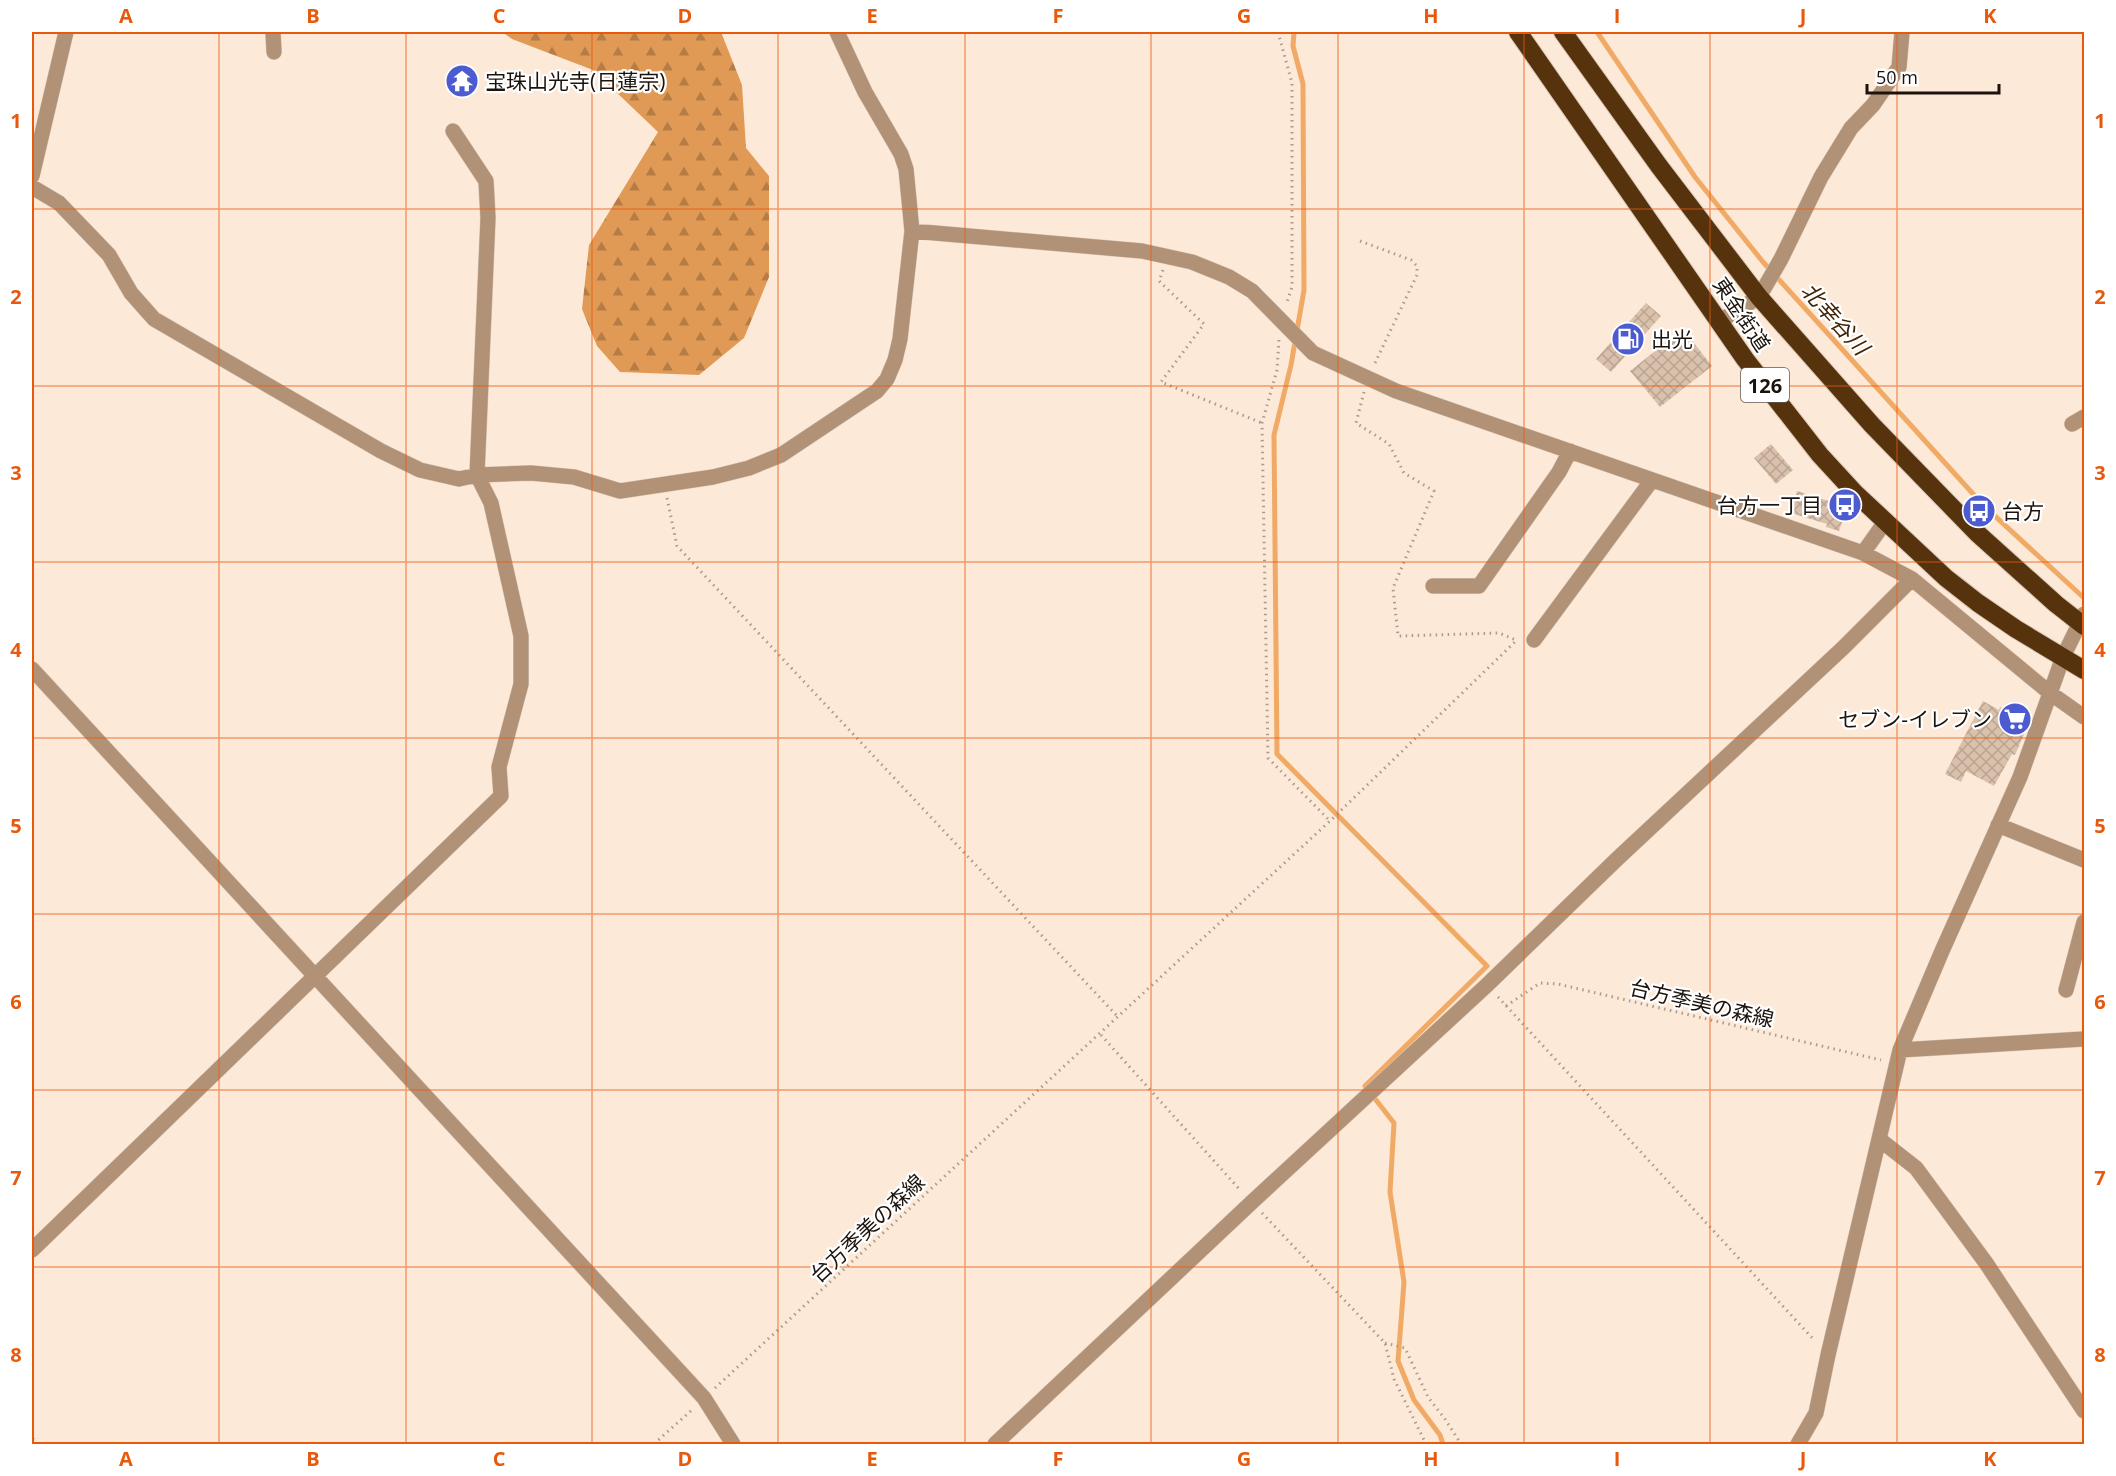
<svg xmlns="http://www.w3.org/2000/svg" width="2116" height="1476" viewBox="0 0 2116 1476" font-family="'Open Sans','Noto Sans JP',sans-serif">
	<style>
		.forest { fill: url(#forest-firs) }
		.lines { fill: none; stroke-linecap: round; stroke-linejoin: round }
		.stream { stroke: #f1aa65; stroke-width: 5 }
		.building { fill: url(#building-cross-hatch) }
		.minor-casing { stroke: #d9c7b7; stroke-width: 16 }
		.highway-casing { stroke: #d9c7b7; stroke-width: 20 }
		.path { stroke: #aa9b8d; stroke-width: 3; stroke-dasharray: 1.5 4.5; stroke-linecap: butt }
		.minor { stroke: #b19276; stroke-width: 15 }
		.highway { stroke: #56330c; stroke-width: 18 }
		.grid { fill: none; stroke: #e8590c; stroke-width: 1.5; stroke-opacity: 0.55 }
		.labels { text-anchor: middle; dominant-baseline: central; stroke-width: 4.5; stroke-linejoin: round; paint-order: stroke }
		.shield { fill: #fff; stroke: #5f5a55; stroke-width: 1.5 }
		.shield-label { font-size: 20px; font-weight: bold; fill: #1b130c }
		.poi-label { font-size: 21px; fill: #1b130c; stroke: #fff; text-anchor: start }
		.street-label { font-size: 21px; fill: #1b130c; stroke: #fff }
		.water-label { font-size: 22px; font-style: italic; fill: #3f2304; stroke: #fff }
		.neatline { fill: none; stroke: #e8590c; stroke-width: 2 }
		.grid-label { font-size: 20px; text-anchor: middle; font-weight: bold; fill: #e8590c }
	</style>
	<defs>
		<pattern id="forest-firs" width="22" height="20" patternUnits="userSpaceOnUse" patternTransform="scale(1.5)"><rect width="22" height="20" fill="#e09a55"/><path d="M5 1l3.5 6h-7zM16 11l3.5 6h-7z" fill="#b57c45"/></pattern>
		<pattern id="building-cross-hatch" width="8" height="8" patternUnits="userSpaceOnUse" patternTransform="scale(1.5)"><rect width="8" height="8" fill="#d9c1ac"/><path d="M0 0l8 8M0 8l8-8" fill="none" stroke="#baa593"/></pattern>
	</defs>
	<rect width="100%" height="100%" fill="#fde9d8"/>
	<path class="forest" d="M502,32h219l21,53 4,63 23,28v101l-25,61 -45,37 -79,-3 -23,-26 -15,-37 7,-64 69,-113 -65,-62 -81,-31z"/>
	<g class="lines">
		<path class="stream" d="M1294,32l-1,14 10,38 1,206 -13,75 -17,70 3,319 210,212 -122,120 29,37 -4,69 14,90 -6,79 16,39 26,35 3,9
			M1597,32l98,145 68,85 221,244 100,92"/>
	</g>
	<path class="building" d="M1646,303l15,13 -50,56 -15,-13z
		M1683,329l29,37 -52,41 -30,-36z
		M1771,444l22,26 -17,14 -22,-26z
		M1797,491l32,10 -3,7 19,6 -6,17 -13,-4 1,-3 -36,-11z
		M1983,701l16,9 1,-3 30,13 -15,35 -3,-1 -18,32 -28,-15 -5,11 -16,-8z"/>
	<g class="lines">
		<g class="minor-casing">
			<path id="minor" d="M273,32l1,20
				M32,176l34,-144
				M32,187l27,16 50,52 22,38 23,26 227,132 39,19 39,9 18,-4 54,-2 43,4 46,14 93,-14 36,-9 32,-13 96,-64 10,-12 8,-19 5,-21 12,-108 -6,-62 -5,-15 -36,-62 -28,-60
				M912,231l230,20 50,11 37,15 23,14 61,62 83,38 467,162 49,26 138,114 34,24
				M1720,321l39,-24 22,-38 40,-82 30,-49 22,-23 26,-38 3,-35
				M2072,424l12,-7
				M1863,553l22,-31
				M1433,586h46l80,-114 11,-21
				M1534,640l118,-160
				M32,669l672,729 29,46
				M1998,825l86,35
				M2066,990l18,-68
				M1900,1050l184,-11
				M1879,1139l37,29 70,95 98,148
				M32,1250l469,-454 -2,-29 22,-83v-48l-30,-133 -14,-28 11,-257 -2,-37 -33,-50
				M995,1444l257,-242 235,-217 130,-126 227,-212 68,-68
				M1798,1444l18,-31 12,-58 72,-305 42,-99 78,-174 43,-120 21,-43"/>
		</g>
		<g class="highway-casing">
			<path id="highway" d="M1518,32l227,327 75,96 35,38 91,85 32,25 38,26 68,41
				M1563,32l96,134 100,131 113,128 105,108 79,71 28,22"/>
		</g>
		<path class="path" d="M1278,32l14,51v204l-6,18
			M1360,241l51,19 6,6v9l-42,88
			M1163,270l-4,11 45,43 -43,58 101,41
			M1279,340l-2,30 -15,53 6,335 62,63
			M1364,392l-8,31 33,21 15,29 30,18 -41,97 5,48 101,-3 17,7
			M667,498l10,48 441,471
			M1498,997l317,344
			M1506,1006l34,-23 18,1 323,76
			M1101,1035l140,156
			M1262,1213l123,130 9,36 32,65
			M1385,1343l20,5 23,49 17,22 16,25
			M715,1388l615,-567 187,-181
			M32,1432l2,12
			M654,1444l39,-35"/>
		<use href="#minor" class="minor"/>
		<use href="#highway" class="highway"/>
	</g>
	<path class="grid" d="M219,32v1412M406,32v1412M592,32v1412M778,32v1412M965,32v1412M1151,32v1412M1338,32v1412M1524,32v1412M1710,32v1412M1897,32v1412M32,209h2052M32,386h2052M32,562h2052M32,738h2052M32,914h2052M32,1090h2052M32,1267h2052"/>
	<defs>
		<g id="temple-disc" transform="scale(1.725)"><circle r="9.5" fill="#4d5bd0" stroke="#fff"/><path d="M0-6L5-2H3V0L6.5 2.5H4V6H1.5V3h-3V6H-4V2.5H-6.5L-3 0V-2H-5Z" fill="#fff"/></g>
		<g id="fuel-disc" transform="scale(1.725)"><circle r="9.5" fill="#4d5bd0" stroke="#fff"/><path d="M-5.5-6h7V0h2V4h1.3V-2.5L3-4.5l.8-.8L6-3V5H2.5V1h-1V6h-7ZM-4.2-4.7v3.2H.2V-4.7Z" fill="#fff"/></g>
		<g id="bus-disc" transform="scale(1.725)"><circle r="9.5" fill="#4d5bd0" stroke="#fff"/><path d="M-5-6H5V4H4V6H2V4H-2V6H-4V4H-5ZM-3.5-4V0h7V-4ZM-3.5 1.2v1.5H-2V1.2ZM2 1.2v1.5H3.5V1.2Z" fill="#fff"/></g>
		<g id="supermarket-disc" transform="scale(1.725)"><circle r="9.5" fill="#4d5bd0" stroke="#fff"/><path d="M-6-5.5h2.5l.6 2H6L4.5 2H-2.5L-4.4-4H-6ZM-1.5 3.2a1.3 1.3 0 1 0 .1 0ZM3 3.2a1.3 1.3 0 1 0 .1 0Z" fill="#fff"/></g>
	</defs>
	<g fill-rule="evenodd">
		<use href="#temple-disc" x="462" y="81"/>
		<use href="#fuel-disc" x="1628" y="339"/>
		<use href="#bus-disc" x="1845" y="505"/>
		<use href="#bus-disc" x="1979" y="511"/>
		<use href="#supermarket-disc" x="2015" y="719"/>
	</g>
	<g class="labels">
		<rect class="shield" x="1741" y="368" width="48" height="34" rx="4.5"/>
		<g class="shield-label">
			<text x="1765" y="385">126</text>
		</g>
		<g class="poi-label">
			<text x="485" y="81">宝珠山光寺(日蓮宗)</text>
			<text x="1651" y="339">出光</text>
			<text x="1822" y="505" text-anchor="end">台方一丁目</text>
			<text x="2002" y="511">台方</text>
			<text x="1992" y="719" text-anchor="end">セブン-イレブン</text>
		</g>
		<g class="street-label">
			<text transform="translate(1742 314) rotate(56)">東金街道</text>
			<text transform="translate(1702 1003) rotate(13)">台方季美の森線</text>
			<text transform="translate(867 1228) rotate(-43)">台方季美の森線</text>
		</g>
		<g class="water-label">
			<text transform="translate(1836 318) rotate(48)">北幸谷川</text>
		</g>
	</g>
	<rect width="2116" height="1476" fill="none" stroke="#ffffff" stroke-width="66"/>
	<path d="M1867 84v9h132v-9" fill="none" stroke="#1b130c" stroke-width="3"/>
	<text x="1876" y="84" font-size="18" fill="#1b130c" stroke="#ffffff" stroke-width="4.5" paint-order="stroke">50 m</text>
	<rect x="33" y="33" width="2050" height="1410" class="neatline"/>
	<g class="grid-label">
		<text x="126" y="23">A</text>
		<text x="313" y="23">B</text>
		<text x="499" y="23">C</text>
		<text x="685" y="23">D</text>
		<text x="872" y="23">E</text>
		<text x="1058" y="23">F</text>
		<text x="1244" y="23">G</text>
		<text x="1431" y="23">H</text>
		<text x="1617" y="23">I</text>
		<text x="1803" y="23">J</text>
		<text x="1990" y="23">K</text>
		<text x="16" y="128">1</text>
		<text x="2100" y="128">1</text>
		<text x="16" y="304">2</text>
		<text x="2100" y="304">2</text>
		<text x="16" y="480">3</text>
		<text x="2100" y="480">3</text>
		<text x="16" y="657">4</text>
		<text x="2100" y="657">4</text>
		<text x="16" y="833">5</text>
		<text x="2100" y="833">5</text>
		<text x="16" y="1009">6</text>
		<text x="2100" y="1009">6</text>
		<text x="16" y="1185">7</text>
		<text x="2100" y="1185">7</text>
		<text x="16" y="1362">8</text>
		<text x="2100" y="1362">8</text>
		<text x="126" y="1466">A</text>
		<text x="313" y="1466">B</text>
		<text x="499" y="1466">C</text>
		<text x="685" y="1466">D</text>
		<text x="872" y="1466">E</text>
		<text x="1058" y="1466">F</text>
		<text x="1244" y="1466">G</text>
		<text x="1431" y="1466">H</text>
		<text x="1617" y="1466">I</text>
		<text x="1803" y="1466">J</text>
		<text x="1990" y="1466">K</text>
	</g>
</svg>
